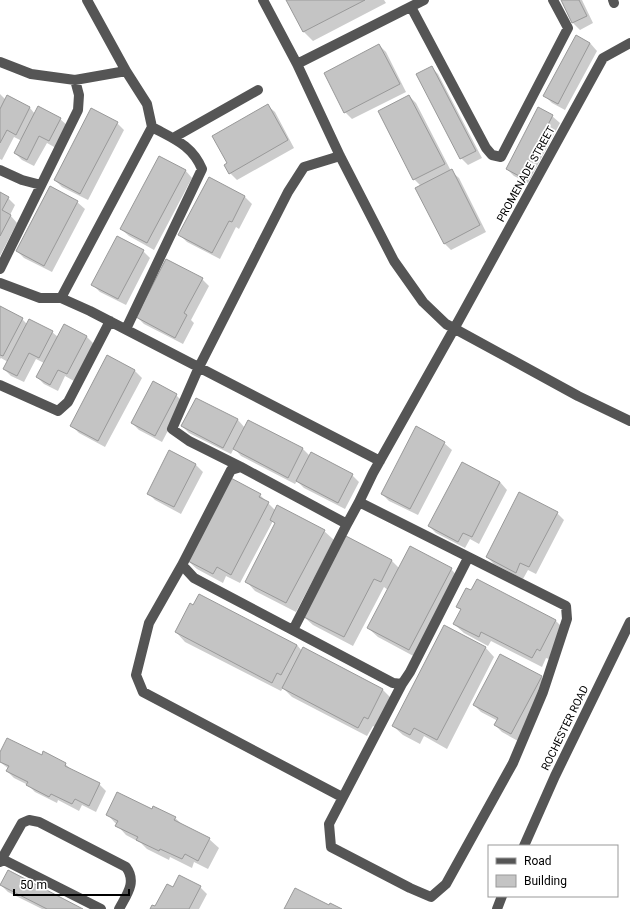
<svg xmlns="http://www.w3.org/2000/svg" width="630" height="909" viewBox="0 0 630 909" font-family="Roboto,sans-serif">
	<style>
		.shadow { fill: #0003 }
		.building { fill: #c4c4c4; stroke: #999 }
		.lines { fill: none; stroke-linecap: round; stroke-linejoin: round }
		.minor { stroke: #555; stroke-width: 10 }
		.labels { text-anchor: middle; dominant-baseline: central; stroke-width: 3.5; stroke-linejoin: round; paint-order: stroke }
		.street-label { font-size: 11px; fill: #000; stroke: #fff }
	</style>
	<rect width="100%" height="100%" fill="#fff"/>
	<path class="shadow" d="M287,0h97l2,3 -73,38 -10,-10z
		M562,0h20l11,23 -13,7 -7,-7z
		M576,36l14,7 7,8 -32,59 -13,-7 -7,-7z
		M379,45l7,7 20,40 -54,27 -7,-7z
		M431,67l7,7 44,84 -14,7 -7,-7z
		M0,94l6,6 1,-3 23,11 5,6 25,5 8,7 -12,22 -9,-5 -13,23 -12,-6 -7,-7 7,-12 -8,-4 -12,23 -2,-1z
		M409,96l7,7 35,68 8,7 27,54 -35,18 -7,-7 -23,-57 -7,-7 -35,-68z
		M267,105l8,7 19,36 -57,32 -7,-7 -1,-9z
		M552,116l8,7 -32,60 -14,-7 -7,-7z
		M117,123l7,7 -36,70 -26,-13 -7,-7z
		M185,170l7,8 -38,72 -25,-14 -8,-7z
		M209,179l36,18 7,7 -13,25 -3,-2 -16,32 -33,-17 -7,-7z
		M0,193l8,5 7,7 -5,10 7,8 -17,33z
		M77,202l8,7 -33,63 -28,-14 -7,-7z
		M143,251l7,7 -24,47 -26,-13 -7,-7z
		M202,279l7,7 -18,34 3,3 -11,21 -39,-20 -7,-7z
		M0,307l22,12 5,5 25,8 6,5h29l7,7 -20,37 -9,-5 -7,15 -14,-7 -7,-7 7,-14 -8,-4 -12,23 -13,-6 -7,-7 4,-7 -7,-4 -1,1z
		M134,370l8,8 -37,69 -26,-14 -7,-7z
		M176,395l7,7 -21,40 -23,-12 -7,-7z
		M196,399l42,21 7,8 4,-7 54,28 7,7 42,19 7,7 -14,27 -41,-21 -7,-7 -2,3 -54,-28 -7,-8 -3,6 -42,-21 -7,-7z
		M444,443l8,7 -34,65 -29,-14 -7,-7z
		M170,452l26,13 7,7 -22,42 -26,-14 -7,-7z
		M500,482l7,8 -28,54 -9,-5 -5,9 -29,-15 -7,-7z
		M260,495l16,16 48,20 10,9 -38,72 -41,-21 -9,-10 30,-57 -3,-3 -33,62 -14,-7 -3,7 -26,-14 -10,-9z
		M557,513l7,7 -28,54 -8,-4 -5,9 -29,-15 -7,-7z
		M345,536l47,25 7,7 52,1 9,10 -41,80 -41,-22 -10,-9 20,-38 -4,-3 -31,59 -40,-21 -10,-9z
		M457,607l98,13 10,10 -16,29 -3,-1 -4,9 -51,-26 -3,5 -24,-13 -10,-9 8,-13z
		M176,632l121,13 5,6 81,39 9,9 -15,29 -4,-2 -6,10 -75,-39 -9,-9 -2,3 -96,-49z
		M485,647l9,10 -47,92 -23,-13 -4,8 -17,-9 -10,-9z
		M541,677l7,7 -30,57 -16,-9 -7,-7 3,-4 -17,-9 -7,-7z
		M0,754l42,2 23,8 8,7 26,13 7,7 -10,21 -14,-7 -3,6 -21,-11 -1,3 -22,-11 -7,-7 -14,-7 -7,-7 2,-2 -9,-7z
		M154,807l21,11 9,8 25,13 10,9 -11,21 -14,-7 -2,6 -22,-11 -1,3 -22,-11 -6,-6 -15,-8 -19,-21 45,-4z
		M1,885l80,24h-39l-34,-17z
		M200,887l7,7 -8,15h-48z"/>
	<path class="building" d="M286,0h79l-62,32z
		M561,0h18l8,16 -15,7z
		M576,35l14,8 -32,61 -15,-8z
		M379,44l21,40 -56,29 -20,-40z
		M432,66l44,85 -16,8 -44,-85z
		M7,95l23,12 -14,28 -9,-5 -7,13v-34z
		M409,95l36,69 -32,16 -35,-69z
		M268,104l20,36 -59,34 -5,-9 3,-2 -15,-27z
		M38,106l23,12 -12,23 -10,-5 -12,24 -13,-7z
		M538,107l15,8 -32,62 -15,-8z
		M91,108l27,14 -38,72 -26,-14z
		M159,156l27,14 -39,73 -27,-14z
		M452,169l28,56 -36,19 -29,-56z
		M209,177l36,19 -13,26 -3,-1 -17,32 -34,-18z
		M50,186l28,15 -34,65 -28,-15z
		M0,192l9,5 -7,13 9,5 -11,21z
		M117,236l27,14 -26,49 -27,-14z
		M166,259l37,19 -19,35 3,2 -12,23 -39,-21z
		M0,306l23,12 -20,38 -3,-1z
		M29,319l24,12 -14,27 -10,-5 -12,23 -14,-7z
		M64,324l23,12 -20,38 -9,-4 -8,15 -14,-8z
		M107,355l28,15 -37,71 -28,-15z
		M153,381l24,13 -22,42 -24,-13z
		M196,398l42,21 -15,29 -42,-22z
		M248,420l55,28 -15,30 -55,-29z
		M416,426l29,16 -35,67 -29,-15z
		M169,450l27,14 -22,43 -27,-13z
		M311,452l42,22 -15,29 -42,-22z
		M462,462l38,20 -28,55 -9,-4 -5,9 -30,-16z
		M229,477l32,17 -2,3 10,5 -38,73 -14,-8 -4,7 -27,-14z
		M519,492l39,20 -29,55 -9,-4 -4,10 -30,-16z
		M277,505l48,25 -39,73 -41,-21 30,-59 -5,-3z
		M344,535l48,25 -11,22 -7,-3 -30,58 -42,-21z
		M410,546l42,22 -43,82 -42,-22z
		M477,579l79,41 -16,31 -3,-2 -5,9 -51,-26 -2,5 -26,-13 8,-15 -5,-2 10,-19 5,2z
		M199,594l98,51 -16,30 -4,-2 -5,10 -97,-51 15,-29 3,2z
		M444,625l42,22 -49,93 -23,-12 -4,7 -18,-9z
		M303,647l80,42 -15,30 -4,-2 -6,11 -76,-40z
		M500,654l42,22 -31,58 -17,-9 4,-7 -25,-13z
		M7,738l35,17 1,-4 23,12 -1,3 35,17 -11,23 -14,-7 -3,5 -21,-10 -2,3 -23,-12 2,-3 -22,-11 3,-5 -9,-4v-10z
		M117,792l35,17 1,-3 23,11 -2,3 36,18 -12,23 -13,-7 -3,5 -22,-10 -1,2 -23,-11 2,-3 -23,-11 3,-5 -12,-6z
		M8,870l75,39h-36l-47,-24z
		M179,875l22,11 -12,23h-39l2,-4 3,1 12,-22 6,3z
		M295,888l34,17 1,-2 12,6h-58z"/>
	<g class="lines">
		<path class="minor" d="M87,0l39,71
			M263,0l34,64 43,92 54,105 29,41 23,22 132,72 52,25
			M613,0l1,3
			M411,7l75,141 6,7 9,2 67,-129 -15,-28
			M0,62l31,12 44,6 51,-9 21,33 5,23 -91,171
			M297,64l127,-64
			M173,138l85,-48
			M0,170l22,10 19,5
			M0,269l78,-159 1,-15 -4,-15
			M0,283l40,15h21l29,13 290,150
			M126,329l76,-160c-10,-24 -28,-30 -50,-42
			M0,385l58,26 10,-9 42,-81
			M241,467l-52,-26 -17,-12 27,-62 89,-175 16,-25 36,-11
			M359,502l-12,22 -106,-57 -10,3 -49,95 12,13 199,105 9,1 8,-12 58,-114
			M182,565l-33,58 -13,52 7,17 199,105
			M293,630l54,-106
			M402,684l-73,140 2,23 79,41 21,9 15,-13 67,-121 30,-71 24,-73 -1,-13 -207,-104 14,-29 81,-144 149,-271 27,-15
			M524,846l31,-70 75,-154
			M2,859l99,50
			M0,862l22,-39 7,-3 10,2 87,45c11,15 1,27 -7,42
			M497,909l5,-13"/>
	</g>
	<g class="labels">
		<g class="street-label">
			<text transform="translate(526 174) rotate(-61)">PROMENADE STREET</text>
			<text transform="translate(565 728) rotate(-64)">ROCHESTER ROAD</text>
		</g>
	</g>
	<rect x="488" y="845" width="130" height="52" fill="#ffffff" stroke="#999999"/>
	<rect x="496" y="858" width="20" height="6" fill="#555555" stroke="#999999"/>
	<text x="524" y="865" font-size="12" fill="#000000">Road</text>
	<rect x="496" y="875" width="20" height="12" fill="#c4c4c4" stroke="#999999"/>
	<text x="524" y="885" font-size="12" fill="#000000">Building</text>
	<path d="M14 889v6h115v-6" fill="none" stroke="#000000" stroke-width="2"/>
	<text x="20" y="889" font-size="12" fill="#000000" stroke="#ffffff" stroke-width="3" paint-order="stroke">50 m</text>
</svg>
